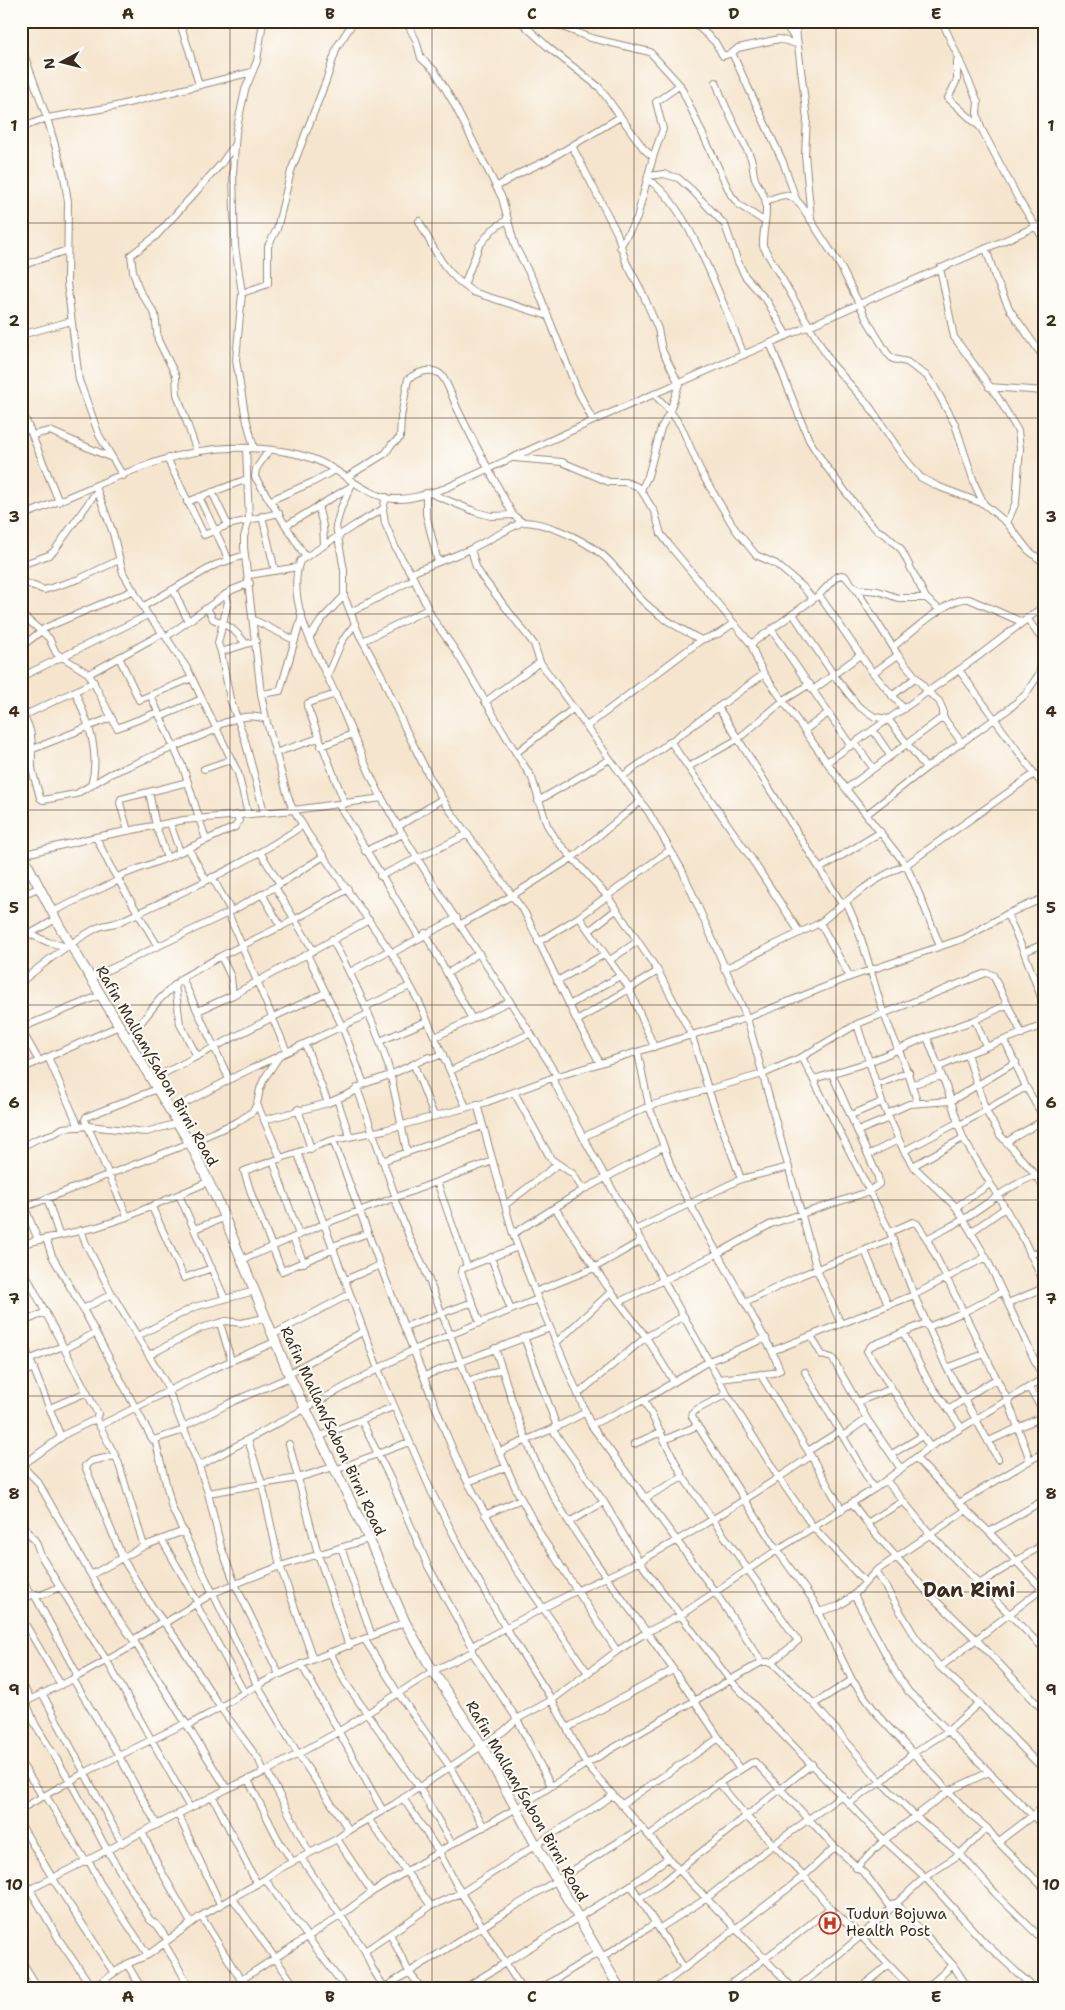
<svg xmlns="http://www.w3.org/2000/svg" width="1065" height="2010" viewBox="0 0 1065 2010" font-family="'Shantell Sans',sans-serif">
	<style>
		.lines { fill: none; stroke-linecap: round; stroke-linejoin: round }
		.street-casing { stroke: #988876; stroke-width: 8 }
		.secondary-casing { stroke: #988876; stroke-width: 11 }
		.street { stroke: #fff; stroke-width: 6 }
		.secondary { stroke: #fff; stroke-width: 9 }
		.grid { fill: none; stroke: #3b2a1e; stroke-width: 1; stroke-opacity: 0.55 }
		.labels { text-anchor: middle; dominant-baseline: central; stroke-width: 4.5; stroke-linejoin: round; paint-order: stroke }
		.street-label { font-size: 15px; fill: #3b2a1e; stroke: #fdfcf7 }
		.poi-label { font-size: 15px; fill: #3b2a1e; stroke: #fdfcf7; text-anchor: start }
		.district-label { font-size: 20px; font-weight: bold; fill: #3b2a1e; stroke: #fdfcf7 }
		.neatline { fill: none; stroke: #3b2a1e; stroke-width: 2 }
		.grid-label { font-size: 16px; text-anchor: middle; font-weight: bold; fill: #3b2a1e }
	</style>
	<rect width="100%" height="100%" fill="#fdfcf7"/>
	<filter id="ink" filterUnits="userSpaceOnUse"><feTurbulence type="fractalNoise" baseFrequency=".02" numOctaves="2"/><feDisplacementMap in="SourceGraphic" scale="10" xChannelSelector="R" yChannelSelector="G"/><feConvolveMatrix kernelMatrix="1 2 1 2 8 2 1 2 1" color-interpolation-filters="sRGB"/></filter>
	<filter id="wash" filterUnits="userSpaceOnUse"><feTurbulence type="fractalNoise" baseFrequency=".0096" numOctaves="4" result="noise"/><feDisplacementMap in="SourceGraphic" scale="20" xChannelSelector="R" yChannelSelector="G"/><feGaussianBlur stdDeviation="1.12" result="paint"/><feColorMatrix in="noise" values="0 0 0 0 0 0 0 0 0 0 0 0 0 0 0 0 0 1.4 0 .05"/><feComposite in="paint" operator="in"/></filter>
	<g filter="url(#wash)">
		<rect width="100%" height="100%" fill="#f5e5ce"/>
	</g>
	<g filter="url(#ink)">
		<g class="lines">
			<g class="street-casing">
				<path id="street" d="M179,21l10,29 10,35
					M406,21l10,19 5,18 14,13 18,31 49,96 13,48 22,42 39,99 17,34
					M520,21l29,27 50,39 45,62 9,8
					M547,21l44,17 59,14 30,33 51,110 8,10 25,16
					M692,21l23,21 8,14 9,-3 51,109 13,37
					M783,21l14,21
					M795,21l12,98 -2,35 6,65
					M942,21l36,81 -1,11 4,15 38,72 25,40
					M21,46l26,72 17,58 4,26 -1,81 12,97 20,55 24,41
					M732,53l6,-5 41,-9 18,5
					M957,61v19l-9,18 32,29
					M716,82c9,27 22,49 34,74 4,8 2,15 5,23 3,7 8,13 10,20 4,15 -3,32 -2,47l68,117 39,44 33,49 17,21 17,9 47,18
					M21,128l26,-10 65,-11 140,-35
					M572,146l45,87 9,29 16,30 16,37 4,21 17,34 -9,27 -9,17 -13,48 -7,14
					M649,176l15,-2 14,4 14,12 33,35 13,37 7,14 22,25 20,35
					M648,180c40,21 78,132 96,175
					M496,187l24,-14 28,-13 72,-43
					M766,201c15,-6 23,-11 35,4l40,62 26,53 20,33 6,6 14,3 11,8 9,6 7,10 21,38 20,61 9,19 23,19 21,27 16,13
					M419,221c16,30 24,51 54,71l75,24
					M620,247l17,-29 16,-61 10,-28 -7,-27 24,-17
					M986,248l9,29 15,33 34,48
					M21,266l46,-16
					M940,268l14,69 43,59 21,35 2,17 -4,54 -9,21
					M464,285l15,-39 13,-16 16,-11
					M242,293l26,-9v-38l9,-17 14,-58 35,-90 11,-34 17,-26
					M21,335l50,-14
					M770,343l39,97 16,25 43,56 9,9 9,5 15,14 25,49
					M989,387l55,4
					M654,394l16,17 11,15 21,48 33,55 21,26 20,9 26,22 11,13
					M21,408l38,94
					M21,432l9,-3
					M32,435l18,-4 62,27
					M246,448l3,71 -5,18v10l17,147 5,25 21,74 4,12 17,29 87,124 25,46 46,103
					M254,448l-9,-34 -9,-54 6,-67 -7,-47 -2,-73 3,-41 9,-42 12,-29 6,-40
					M269,450l-13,19 -1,8 50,79
					M197,452l-20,-58 -1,-18 -18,-36 -3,-26 -16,-24 -6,-19 -2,-16 25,-19 65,-72 14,-20
					M167,458l37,77 24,-10 51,-12
					M514,458l48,4 47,20h16l11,4 5,4 14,23 6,21 9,12 81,98 6,16 7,14 82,115 60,76 14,31 20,50
					M347,477l39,-24 5,-8 9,-7 1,-21 7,-38c8,-6 23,-12 32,-5 8,7 14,29 19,38 17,35 36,69 54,103
					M351,486l-10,22 -5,18 8,44v26l15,38 22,40 23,52 25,50 17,29 79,108 52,108 23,42
					M96,487l17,46 10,40 25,42 18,22 22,33 50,103 10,41
					M212,492l16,33
					M426,493v21l12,48
					M430,493l46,19 15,4 22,-1 9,7c26,0 71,21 89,41 10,10 17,23 27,33 17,19 41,32 63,44
					M199,497l25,52 4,10
					M386,497l-3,12 2,14 11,26 18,30 19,40 22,31 61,103 16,25 15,47 10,16 51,56 50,74 34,65 16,53 33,90
					M271,500l42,-18 22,-12
					M187,502l60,-23
					M318,506l5,20 1,18
					M383,509l-28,16 -55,36c-15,42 18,94 35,132 16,35 29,73 48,107 53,95 118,183 174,276
					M21,516c72,-26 149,-73 228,-68 21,1 47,4 67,12 26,10 50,37 78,39 17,1 36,-6 52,-11l160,-73 438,-192
					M262,516l13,55
					M287,525l63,-38
					M471,549l5,18 6,10 52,67 6,18 109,151 33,57 65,148 70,252 24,54
					M21,565l28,-10 5,-4 43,-60
					M411,573l60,-24 51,-27
					M249,575l49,-8
					M21,581l23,9 35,-11 40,-19
					M173,589l15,32
					M856,589l22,2 20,7h28l14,12
					M226,594l2,8 -10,41 3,9 9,47 14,38 20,75
					M819,595l54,78 31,36
					M144,606l71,-41 30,-10
					M207,608l6,11c17,7 21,10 33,25
					M351,612l63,-33
					M21,614l28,24 7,15 33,21 28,54 41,-16
					M793,614l40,60 25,32 17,11 13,2 38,49
					M21,617l4,25 -3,13 -1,21
					M1027,618l17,25
					M254,620l40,20
					M771,629l80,117
					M166,637l66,-47 18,-7
					M310,637l12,-18 22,-23
					M363,641l65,-32
					M751,644l68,-49 17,-18 5,-2 4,1 11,13 42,66 30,37 11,9 4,9v7l19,26
					M21,647l24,-19 89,-38
					M893,647c15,-12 57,-51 76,-48l53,23
					M221,652l35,-11
					M119,657l20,43 53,-22
					M959,670l85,117
					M873,673l25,-18
					M89,674l74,-41
					M327,676l15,-35 13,-17
					M21,677l127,-62
					M813,690l47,-35
					M75,691c13,32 26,60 16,95
					M261,694l19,-3 22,-75
					M336,694l-28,9 -1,3 38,98
					M151,696l33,74 22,70
					M892,696l24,-19
					M485,702l55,-40
					M718,707l124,197
					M23,716c12,16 8,33 9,51 1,10 6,21 8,31l3,2 33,-6 34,-20 107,-45
					M21,717l73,-35
					M160,717l42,-18
					M216,726c17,-7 32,-13 50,-7
					M587,726l114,-86 17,-6 16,-11
					M805,730l23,-17
					M873,730l17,25
					M670,741l81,117 49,75
					M855,743l18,25
					M321,746l32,-12
					M33,749l77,-31
					M275,753l44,-15
					M516,753l58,-45
					M827,762l149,-104 68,-52
					M688,767l50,-28 46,-39 26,-16
					M204,769l26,-9
					M21,770l11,-4
					M623,776l141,-102
					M846,789l97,-72
					M149,792l7,34 11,32
					M538,801l72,-42
					M339,805l80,132
					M867,814l59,-46 84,-60 15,-13 14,-21 5,-20
					M170,823l10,29
					M399,826l43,-27
					M128,831l-8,-28 1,-4 67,-17
					M96,837l14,29 47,79
					M188,848l18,32
					M365,851l38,-17
					M260,852l20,32
					M21,855l75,-18 88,-17 110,-10 88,-12
					M821,868l60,-36
					M380,876l88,-42
					M117,877l50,-19 68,-31 4,-6 -3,-6
					M212,877l19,34
					M275,887l38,63
					M262,894l19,33
					M21,895l18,-7
					M846,902c18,35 25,75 38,112 11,30 26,57 33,89
					M52,912l67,-32
					M228,913l59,139
					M1007,914l17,38 20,53
					M579,917l50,71 25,59
					M820,923c26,-22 55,-46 86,-58l128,-91
					M461,924l52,-29 59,-37 69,-57
					M21,930l27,12 19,5
					M589,931l28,-22
					M425,933l47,86
					M21,939l35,-20
					M332,939c21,39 45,88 57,130 7,27 12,56 18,83
					M538,942l41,-25 91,-67
					M1024,952l20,-8
					M392,953l65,-35
					M307,954l35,72 22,58
					M221,956l10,21 2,18
					M610,960l28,-19
					M724,969l96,-46 30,54
					M350,972l40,-22
					M448,973l31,-20
					M91,978l137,-65 47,-26 49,-31
					M182,978l47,101
					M557,981l48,-27
					M21,982c23,-19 48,-39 74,-53 8,-5 18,-4 26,-8 62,-29 126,-57 182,-96
					M175,985l5,39 17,32
					M569,1005l51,-29
					M365,1007l45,-21
					M198,1011l35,-16 136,-75
					M975,1020l11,26
					M577,1021l81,-50
					M857,1024l25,78 22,49 9,15 43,41 30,50 57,121
					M21,1028l80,-33
					M21,1029l18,32
					M435,1037l75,-36
					M927,1037l20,52 16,49 60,100 21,45
					M127,1040l32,-40 23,-22 39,-22 75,-37 52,-30
					M380,1041l47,-20
					M1005,1041l21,46 18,31
					M305,1044l23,59
					M638,1053l11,53 26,71 97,174 8,19 -7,3 -54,6
					M967,1054l19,57 14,24 36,40 8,13
					M48,1057l31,70
					M802,1057l88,175 24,63 33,73 51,91
					M414,1065l20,51
					M939,1067l28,-13 77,-29
					M21,1069l98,-43
					M450,1071l81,-38
					M552,1078l31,59 144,257 52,84 34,49 52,55
					M814,1079l55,-17 58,-25 48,-17 31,-15
					M151,1080l120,-62 54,-25
					M913,1084l29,-8
					M876,1085l33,-13
					M357,1088l39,110
					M514,1092l37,67 22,15 10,16
					M337,1099l13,38
					M257,1104l24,55
					M477,1104l36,130 22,58 56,133 124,167 47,70
					M298,1109l13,40
					M170,1111l70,-37 128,-60
					M887,1114l22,-10 42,-3 65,-39
					M851,1115l31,-13
					M264,1120l64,-17 25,-11 11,-8 26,-9 39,-18 3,1 11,-4
					M958,1126l68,-39
					M858,1131l31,-13
					M583,1137l66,-31 114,-32 39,-17 55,-33 129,-51 7,2 29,59
					M333,1140l47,125 67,171 17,39 50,91 74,107
					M1006,1142l38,-22
					M21,1147l16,-8 18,-6 8,-5 25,-2 58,6 32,-9
					M904,1151l53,-28
					M298,1154l80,215 54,124 32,62 41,72 47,73 34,64 92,105 116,120
					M868,1155l30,-15
					M273,1161l26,74
					M382,1161l101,-35
					M913,1166l50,-28
					M437,1182l30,84
					M179,1195l46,104
					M21,1198l17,42
					M47,1198l12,37
					M394,1198l16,41 13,26 45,116 49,110 26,48 74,112
					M505,1205l52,-40
					M25,1207l165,-64 49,-22 14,-10 4,-7 3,-15 4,-10 16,-24
					M152,1207l32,71 28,-10
					M956,1207l34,-23
					M555,1208l52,78 39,51 28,45
					M127,1216l-42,-96 1,-3 71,-28
					M194,1229l30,-11
					M81,1230l5,14 26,50
					M635,1230l106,-51 48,-12
					M890,1232l23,-10 4,2 10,15 81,162 22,59
					M971,1232l34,-24
					M513,1234l70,-44 80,-43
					M46,1238l6,18 31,53 68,128 5,6 16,65 85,177 41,69 51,76
					M293,1238l11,25
					M927,1239c12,-7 25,-13 37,-20 26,-17 50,-38 80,-46
					M21,1244l76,-17 27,-9 84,-36
					M333,1246l35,-13
					M334,1249l-52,22 -30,-75 -8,-25 89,-31 51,-10 103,-28 65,-24 195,-60 103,-41 115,-39 42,-24 37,-16
					M865,1251l23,54
					M1030,1255l14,-5
					M491,1257l20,53
					M242,1260l82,-36 169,-63
					M21,1265l77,149 -2,5 22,42 26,85
					M345,1280l35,-15
					M535,1292l59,-24 47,-27
					M619,1302l98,-48 54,-30 97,-32 11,-8 -1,-7 -46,-103
					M745,1303l57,-28 91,-36
					M1008,1303l36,-15
					M83,1309l29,-15 53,88 34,84 9,27 13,54 14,37 44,90
					M21,1323l25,-11
					M220,1323l11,37
					M480,1323l-19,-51 1,-3 56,-22
					M926,1323l-55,23 -4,5 63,96
					M404,1327l69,-25
					M928,1327l36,-15 38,-20
					M903,1332l25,49 33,46
					M272,1335l78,-41
					M138,1336l56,-29 61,-16
					M811,1336l11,19 10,3 2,3 33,58 34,50
					M21,1337l40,100
					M524,1337l33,90
					M557,1342l54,-50
					M495,1348c14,42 26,85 46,125 29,57 67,107 105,158 33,45 63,92 94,139
					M65,1349l30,-16
					M772,1351l142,-56 72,-38
					M149,1355l52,-27 25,-7 15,2 24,-5
					M31,1359l32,-13
					M947,1368l37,-14
					M805,1372l69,117
					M21,1373l13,-5
					M288,1374l76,-43
					M760,1374l51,82 31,54
					M424,1376l126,-48
					M468,1381l34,-12
					M1029,1388l15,24
					M579,1393l67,-56 38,-21
					M727,1394l-31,16 -3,3 -1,4 85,133 36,50 39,80 29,39 86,92 20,17 11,14 46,46
					M857,1402l34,-13
					M50,1408l37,-16
					M948,1410c17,-10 31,-23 49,-31
					M361,1420l30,60 37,86 44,80
					M591,1425l53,-25 65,-39 57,-23
					M99,1426l111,-56 65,-28
					M183,1427l51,-26 56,-24
					M552,1429l52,73 35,59 91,119 154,160 41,37 59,65 51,47
					M843,1436l24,-17
					M318,1437l75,-30
					M153,1440l31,-10
					M248,1440l14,44 18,82 33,93
					M664,1440l33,-14
					M989,1441l55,-25
					M289,1444l29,110 31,92
					M634,1444l27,-12
					M808,1451l32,-20
					M499,1452l58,-25 29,-15
					M892,1454l30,-18
					M115,1456l-24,5 -6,5 38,93 30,49 25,33 42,66 39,53 5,12
					M21,1457l6,14 11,11 66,116 32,46 91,145
					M916,1458l43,45 30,29 55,59
					M24,1464l43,-31 29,-14
					M199,1466l214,-116 125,-51
					M335,1470l74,-28
					M886,1480l45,55 113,114
					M468,1482l38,-15
					M208,1493l90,-15 35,-11
					M645,1498l38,-21
					M852,1503l22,29 56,63 46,44 68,72
					M959,1503l85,-51
					M485,1515l36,-16
					M21,1522l15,20 5,14 19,31 47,74 83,147
					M569,1522l35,-20
					M867,1523l35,-21
					M989,1532l55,-32
					M162,1540l36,63
					M341,1547l31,89
					M876,1571l40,67 24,29 39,36 65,67
					M21,1575l9,20
					M91,1575l53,-29 40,-15
					M979,1584l65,-40
					M34,1594l44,82
					M854,1595l42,78 12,18 136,136
					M21,1600l13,-6 7,1 19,-8
					M196,1604l48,88
					M818,1612l21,-6 15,-11 22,-24 90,-61
					M21,1617l40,68
					M165,1623l48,-30 67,-27 89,-27
					M133,1640l30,-19
					M365,1640l33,53 52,74 34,60
					M330,1652l15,30 74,105 33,57
					M472,1652l45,67 34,67
					M772,1662l42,42 67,78 34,34 45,38 36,40 48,47
					M301,1664l82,147
					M940,1667l102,-78
					M73,1679l46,77 38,69
					M21,1684l10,15
					M42,1693l80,150
					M26,1702l9,22 35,57 37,69 43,70 7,5 10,14
					M21,1704l52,-25 63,-35
					M814,1704l38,-24
					M188,1726c10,-7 22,-12 33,-19 57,-38 122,-58 184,-85
					M567,1728l106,-58
					M21,1763l22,34
					M267,1771l42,81
					M248,1780l31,61 13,20
					M719,1783l27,33 58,60 26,32 31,28 51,53
					M46,1796l40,66
					M213,1797l44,87
					M403,1798l36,54 22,41 61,96
					M849,1803l32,-21 31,-28 36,-23 31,-28
					M621,1805l98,-67
					M21,1809l65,-37 100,-49
					M178,1814l42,90
					M369,1820l62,86
					M21,1825l32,54 61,94
					M142,1832l18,37 31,54
					M650,1835l69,-52 32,-20 4,-1 80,85 31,28 23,31 7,-3
					M337,1839l35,53
					M998,1842l46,-35
					M301,1858l64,93 7,17 12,19
					M89,1861l11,22 48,72
					M856,1868l28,-28 65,-49 40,-19
					M21,1874l39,67 33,48
					M265,1879l81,110
					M631,1885l53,83
					M21,1894l206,-105 40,-18 71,-39 95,-61 39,-19v-6c34,-19 69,-37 104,-55 21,-10 42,-19 62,-29 60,-32 117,-68 173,-106
					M639,1898l22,-14 151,-120
					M233,1899l64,90
					M896,1903l57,62 11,17 7,7
					M201,1916l40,64 8,9
					M660,1928l47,-30 66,-53 69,-50
					M390,1934l19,38 13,17
					M164,1943l27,46
					M365,1951l66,-45 30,-13 151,-97
					M602,1957l54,-34
					M21,1960l18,29
					M127,1964l15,25
					M91,1989l36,-25 21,-9 53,-39 64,-37 14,-10 58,-30 12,-9 44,-25 111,-74 13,-12 35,-19 65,-49 30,-19 34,-17 96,-65 97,-61 56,-42 114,-69
					M232,1989l9,-9 99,-64 32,-24 80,-48 65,-36 69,-44 144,-84 32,-18h10l26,-21 -115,-164 -39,-77
					M382,1989l259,-161
					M463,1989l168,-104 37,-27
					M540,1989l59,-37
					M657,1989l147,-113 31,-29
					M724,1989l71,-53 35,-28
					M796,1989l65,-53 64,-59 35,-23 27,-26
					M859,1989l29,-24
					M925,1989l28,-24"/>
			</g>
			<g class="secondary-casing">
				<path id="secondary" d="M21,852l39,75 132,220 26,55 72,175 79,162 36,83 28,49 49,75 54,99 84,144"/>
			</g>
			<use href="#street" class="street"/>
			<use href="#secondary" class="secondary"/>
		</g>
	</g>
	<path class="grid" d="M230,21v1968M432,21v1968M634,21v1968M836,21v1968M21,223h1023M21,418h1023M21,614h1023M21,810h1023M21,1005h1023M21,1200h1023M21,1396h1023M21,1592h1023M21,1787h1023"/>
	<defs>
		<g id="hospital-ring" transform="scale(1.125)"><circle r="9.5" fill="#fdfcf7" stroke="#c8321e" stroke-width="1.5"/><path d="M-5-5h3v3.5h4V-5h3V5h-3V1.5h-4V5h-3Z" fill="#c8321e"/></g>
	</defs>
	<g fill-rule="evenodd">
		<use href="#hospital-ring" x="830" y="1923"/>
	</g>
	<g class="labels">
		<g class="street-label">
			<text transform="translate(157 1066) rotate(60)">Rafin Mallam/Sabon Birni Road</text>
			<text transform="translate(333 1431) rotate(65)">Rafin Mallam/Sabon Birni Road</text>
			<text transform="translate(527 1801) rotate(60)">Rafin Mallam/Sabon Birni Road</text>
		</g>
		<g class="poi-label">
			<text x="846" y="1914">Tudun Bojuwa<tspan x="846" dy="17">Health Post</tspan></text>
		</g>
		<g class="district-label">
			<text x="969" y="1590">Dan Rimi</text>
		</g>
	</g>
	<rect width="1065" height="2010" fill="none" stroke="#fdfcf7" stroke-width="55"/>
	<g transform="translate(62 62) rotate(263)" stroke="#fdfcf7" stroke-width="4" paint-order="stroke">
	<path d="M0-4L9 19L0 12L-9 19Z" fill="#3b2a1e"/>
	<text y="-8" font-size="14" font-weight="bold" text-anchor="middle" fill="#3b2a1e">N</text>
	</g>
	<rect x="28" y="28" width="1010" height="1954" class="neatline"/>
	<g class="grid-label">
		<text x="128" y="19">A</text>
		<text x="330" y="19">B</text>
		<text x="532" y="19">C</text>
		<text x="734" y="19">D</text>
		<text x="936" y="19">E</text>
		<text x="14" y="131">1</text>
		<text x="1051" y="131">1</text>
		<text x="14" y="326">2</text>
		<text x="1051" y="326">2</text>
		<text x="14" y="522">3</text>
		<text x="1051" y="522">3</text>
		<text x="14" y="717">4</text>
		<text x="1051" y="717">4</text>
		<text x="14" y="913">5</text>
		<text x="1051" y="913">5</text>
		<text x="14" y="1108">6</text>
		<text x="1051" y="1108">6</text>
		<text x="14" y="1304">7</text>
		<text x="1051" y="1304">7</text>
		<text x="14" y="1499">8</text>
		<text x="1051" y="1499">8</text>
		<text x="14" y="1695">9</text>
		<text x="1051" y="1695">9</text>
		<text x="14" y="1890">10</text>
		<text x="1051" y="1890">10</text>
		<text x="128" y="2002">A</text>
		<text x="330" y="2002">B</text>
		<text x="532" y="2002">C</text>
		<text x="734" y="2002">D</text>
		<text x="936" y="2002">E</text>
	</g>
</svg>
